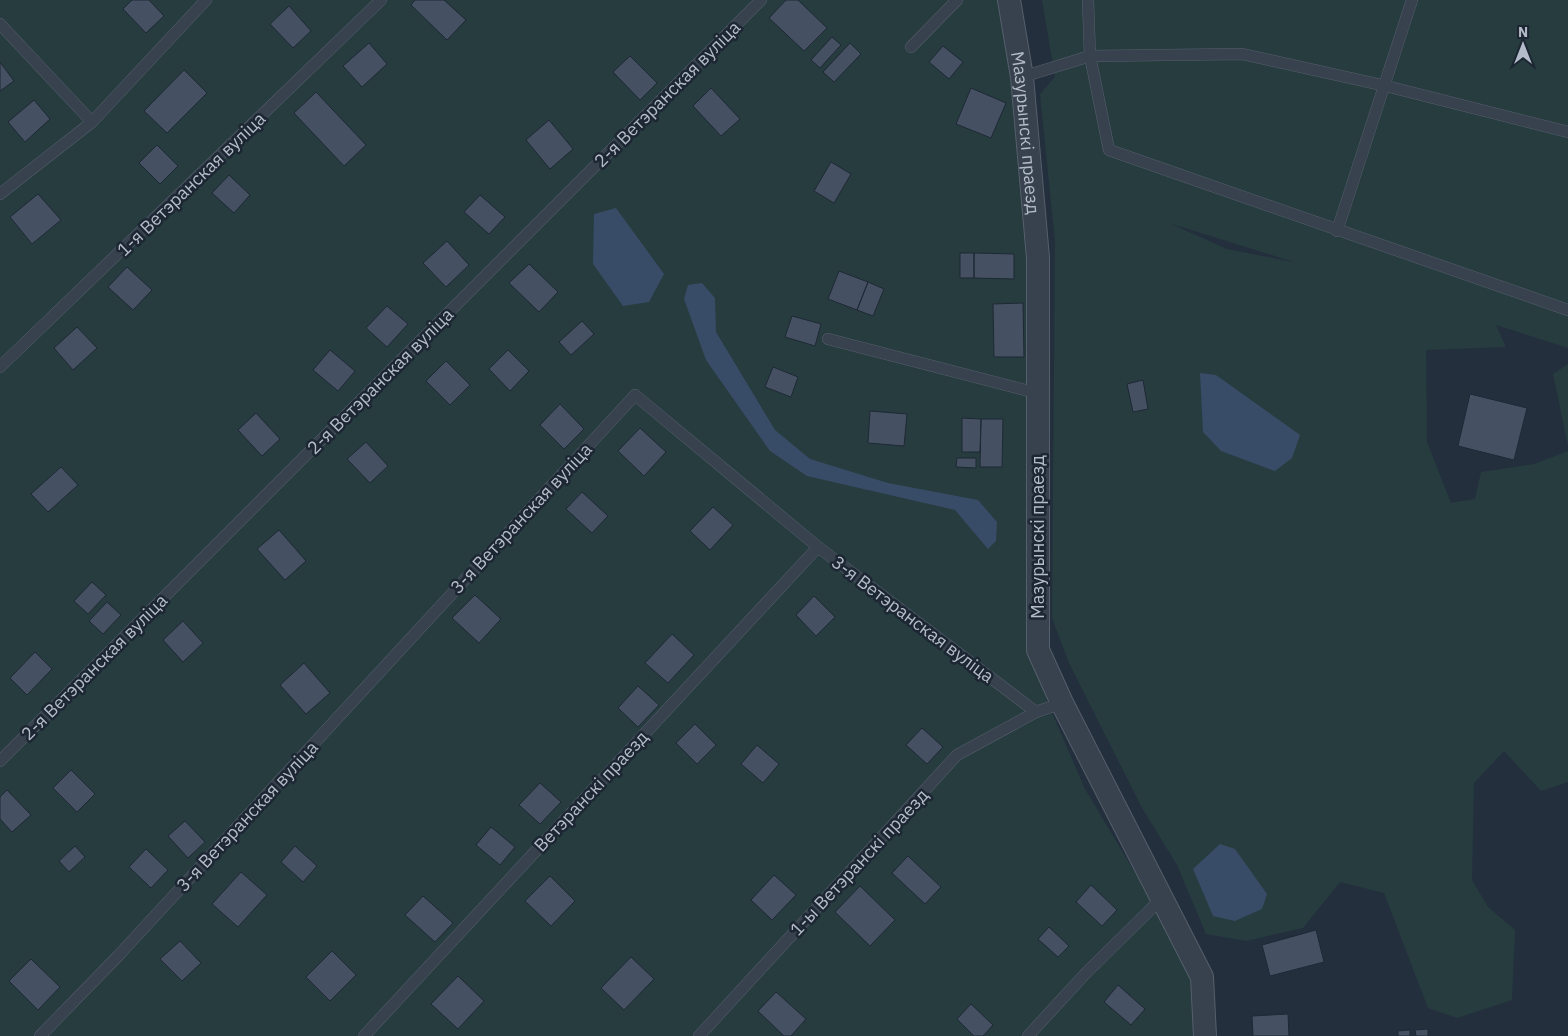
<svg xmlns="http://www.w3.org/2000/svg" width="1568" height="1036" viewBox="0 0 1568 1036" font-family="'IBM Plex Sans',sans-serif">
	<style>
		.green { fill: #263c3f; fill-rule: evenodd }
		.water { fill: #394c67 }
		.building { fill: #455162; stroke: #1f2835 }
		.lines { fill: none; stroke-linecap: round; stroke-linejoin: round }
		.service-casing { stroke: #565f6c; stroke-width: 12 }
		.minor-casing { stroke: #565f6c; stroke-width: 24 }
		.service { stroke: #38414e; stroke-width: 11 }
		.minor { stroke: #38414e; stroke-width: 22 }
		.labels { text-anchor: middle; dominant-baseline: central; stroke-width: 5; stroke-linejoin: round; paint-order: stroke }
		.street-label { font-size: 18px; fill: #b4bcc9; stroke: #1d2633 }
	</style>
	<rect width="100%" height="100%" fill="#242f3e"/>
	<path class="green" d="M0,0h998l15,82 18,177 3,391 13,51 38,88 113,189 3,58h-1201z
		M1042,0h526v348l-72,-23 10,22 -80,3 1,92 24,61 24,-4 6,-27 53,-8 34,-13v331l-27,9 -37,-40 -30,32 -2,97 16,27 27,23 -3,70 -55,18 -29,-10 -44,-115 -44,-11 -37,46 -57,13 -40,-7 -29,-69 -35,-57 -73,-145 -17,-45 3,-376 -15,-148 15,-17zM1169,223l128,40h1l-71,-14z
		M1568,364v82l-15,-72z"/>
	<path class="water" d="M616,208l48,66 -15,28 -26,4 -30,-42 1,-50z
		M702,283l13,15 1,34 59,98 35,29 78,24 90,17 19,22 -1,19 -8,8 -33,-39 -148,-34 -37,-25 -64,-91 -22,-61 4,-14z
		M1200,373l16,2 84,60 -8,23 -17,13 -54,-20 -18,-19z
		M1220,844l15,5 32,45 -5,15 -27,12 -22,-5 -20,-47z"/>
	<path class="building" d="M132,0h17l15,16 -18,17 -23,-24z
		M415,0h29l22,20 -19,20 -36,-35z
		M786,0h12l29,28 -23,23 -35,-33z
		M289,6l22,25 -18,17 -23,-24z
		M832,37l9,8 -21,23 -9,-8z
		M369,43l18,21 -25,23 -19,-21z
		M850,43l11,11 -27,28 -11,-10z
		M943,46l20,16 -14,17 -20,-17z
		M630,56l27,27 -17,17 -27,-28z
		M0,62l14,19 -14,10z
		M184,70l23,23 -40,40 -23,-22z
		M711,88l29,31 -19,17 -28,-30z
		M971,88l35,15 -15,35 -35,-14z
		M316,92l50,53 -22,21 -50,-53z
		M34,100l16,19 -25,23 -17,-20z
		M549,120l24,29 -23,20 -24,-29z
		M157,145l21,21 -18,18 -21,-21z
		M831,162l20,12 -17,29 -20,-12z
		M229,175l21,20 -16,18 -22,-20z
		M38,194l23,26 -29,24 -22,-27z
		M480,195l25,22 -16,17 -25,-22z
		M447,241l22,24 -23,22 -23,-24z
		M960,253h14v25h-14z
		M974,253l40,1v25l-40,-1z
		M529,264l29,28 -19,20 -30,-29z
		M127,267l25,23 -19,20 -25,-23z
		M839,271l29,11 -11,28 -29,-11z
		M868,282l16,7 -11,27 -16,-6z
		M1023,303l1,54h-30l-1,-53z
		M387,306l21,18 -21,23 -21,-19z
		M792,316l29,8 -6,22 -30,-9z
		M582,321l12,13 -23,21 -12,-13z
		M77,327l20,21 -24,22 -19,-22z
		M330,350l25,21 -17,20 -25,-21z
		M508,350l21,21 -19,20 -21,-22z
		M446,361l24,24 -20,20 -24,-24z
		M773,367l25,10 -7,20 -26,-10z
		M1143,380l5,29 -15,3 -6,-28z
		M1470,394l57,14 -13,52 -56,-14z
		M560,404l24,25 -20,20 -24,-24z
		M870,411l37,3 -3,32 -36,-3z
		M256,413l24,26 -18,17 -24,-26z
		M962,418l19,1 -1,33h-18z
		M981,419h22l-1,48h-22z
		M640,428l26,24 -22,24 -26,-25z
		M366,442l22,24 -18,17 -23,-24z
		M957,458h19v10l-20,-1z
		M61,467l17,18 -30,27 -17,-18z
		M582,492l26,24 -16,17 -26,-24z
		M713,507l20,18 -23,25 -20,-19z
		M279,530l27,31 -21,19 -28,-31z
		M92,582l14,13 -18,19 -14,-13z
		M475,595l26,24 -22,24 -27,-25z
		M814,596l21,21 -19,19 -20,-21z
		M107,602l14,13 -18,19 -14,-13z
		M183,621l20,22 -20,19 -20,-22z
		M672,634l22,21 -26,28 -23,-20z
		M35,652l17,17 -25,26 -17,-17z
		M304,663l26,30 -24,21 -26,-29z
		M638,686l21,19 -21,22 -20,-19z
		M695,724l21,21 -19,19 -21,-21z
		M922,728l21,19 -16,17 -21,-19z
		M757,745l22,19 -16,19 -22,-19z
		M71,770l24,24 -18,18 -24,-24z
		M540,783l21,19 -21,22 -21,-19z
		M7,790l24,25 -19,17 -12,-13v-22z
		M185,821l20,21 -17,16 -20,-22z
		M491,827l24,20 -15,18 -24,-20z
		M75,846l10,11 -16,15 -10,-11z
		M295,846l22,20 -14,16 -22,-20z
		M146,849l22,21 -17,18 -22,-21z
		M908,856l33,31 -16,17 -33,-31z
		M241,872l26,23 -29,32 -26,-23z
		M774,875l22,20 -24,25 -21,-20z
		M550,876l25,25 -24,25 -26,-25z
		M1091,885l26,25 -15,16 -26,-24z
		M860,886l35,34 -25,26 -35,-34z
		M423,896l30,27 -18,19 -30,-27z
		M1049,927l20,19 -11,11 -20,-18z
		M1316,930l8,32 -54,14 -8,-31z
		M180,941l21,22 -19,18 -22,-22z
		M332,951l24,24 -26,26 -24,-24z
		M631,957l23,22 -30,31 -23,-22z
		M31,959l29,28 -22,23 -29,-29z
		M458,976l26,25 -26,28 -27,-25z
		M1118,985l27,24 -14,16 -27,-23z
		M776,992l30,27 -15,17h-7l-26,-25z
		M971,1004l22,21 -10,11h-9l-17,-17z
		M1288,1014l1,22h-36l-1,-20z
		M1428,1029v7h-12l-1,-6z
		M1410,1030v6h-12v-5z"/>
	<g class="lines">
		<g class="service-casing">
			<path id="service" d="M1088,0l2,56 19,94 459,160
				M0,24l92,98
				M911,47l46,-47
				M1022,77l68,-21 152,-2 144,32 182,46
				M0,194l92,-72 114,-122
				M1337,231l75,-231
				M828,339l209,54
				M0,367l381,-367
				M0,761l761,-761
				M40,1036l78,-80 517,-561 183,152 218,165 26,-9
				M364,1036l454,-489
				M699,1036l258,-281 79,-43
				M1028,1036l57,-62 77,-76"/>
		</g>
		<g class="minor-casing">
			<g id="minor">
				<path id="s1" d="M1009,0l13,77 16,181v392l24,53 140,274 3,59"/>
			</g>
		</g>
		<use href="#service" class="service"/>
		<use href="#minor" class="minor"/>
	</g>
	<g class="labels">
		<g class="street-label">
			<text transform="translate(667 94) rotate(-45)">2-я Ветэранская вуліца</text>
			<text stroke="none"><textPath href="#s1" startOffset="134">Мазурынскі праезд</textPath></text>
			<text transform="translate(191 184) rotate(-44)">1-я Ветэранская вуліца</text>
			<text transform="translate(380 381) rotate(-45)">2-я Ветэранская вуліца</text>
			<text transform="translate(521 518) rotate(-47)">3-я Ветэранская вуліца</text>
			<text transform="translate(1037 537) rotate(-90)">Мазурынскі праезд</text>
			<text transform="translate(913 619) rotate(37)">3-я Ветэранская вуліца</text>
			<text transform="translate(94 667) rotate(-45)">2-я Ветэранская вуліца</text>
			<text transform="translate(591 791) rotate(-47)">Ветэранскі праезд</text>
			<text transform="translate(247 816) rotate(-47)">3-я Ветэранская вуліца</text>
			<text transform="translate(859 862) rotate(-47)">1-ы Ветэранскі праезд</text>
		</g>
	</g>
	<g transform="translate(1523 45)" stroke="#1d2633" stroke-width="4" paint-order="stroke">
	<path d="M0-4L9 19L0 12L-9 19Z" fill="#b4bcc9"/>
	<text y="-8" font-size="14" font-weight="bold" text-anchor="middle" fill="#b4bcc9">N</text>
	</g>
</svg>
